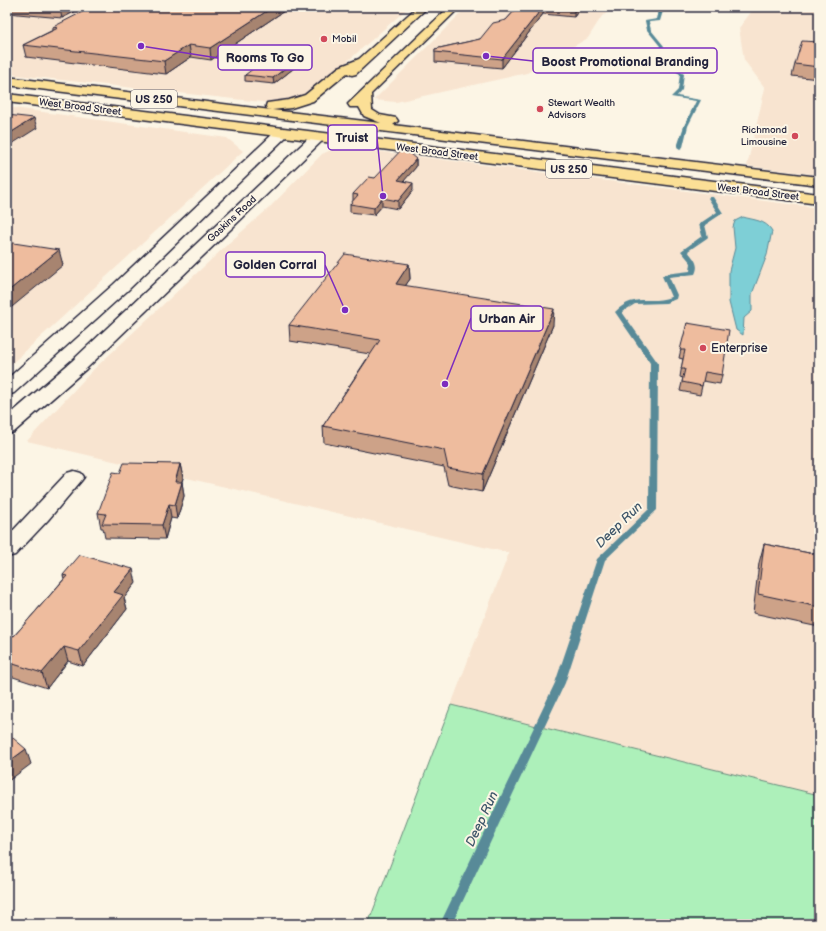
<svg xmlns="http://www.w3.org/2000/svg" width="826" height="931" viewBox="0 0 826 931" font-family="'Balsamiq Sans',sans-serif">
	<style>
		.built { fill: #f8e4d0 }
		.green { fill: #adf0ba; stroke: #68897a }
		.water { fill: #7ecfd6; stroke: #598a98 }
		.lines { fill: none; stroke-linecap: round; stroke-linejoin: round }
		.stream { fill: #598a98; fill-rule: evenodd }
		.minor-casing { stroke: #22223b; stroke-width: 3 }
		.secondary-casing { stroke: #22223b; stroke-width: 3 }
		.primary-casing { stroke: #22223b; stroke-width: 3 }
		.minor { fill: #fcf5e5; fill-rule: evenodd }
		.secondary { fill: #fcf5e5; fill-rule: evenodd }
		.primary { fill: #fbdf96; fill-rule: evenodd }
		.wall { fill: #cda288; stroke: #22223b }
		.shaded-wall { fill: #a7846f; stroke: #22223b }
		.building { fill: #eebc9e; stroke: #22223b }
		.poi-dot { fill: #d1495b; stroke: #fcf5e5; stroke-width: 1.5 }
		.labels { text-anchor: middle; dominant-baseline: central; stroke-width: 4; stroke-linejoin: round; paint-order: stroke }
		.far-poi-label { font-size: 10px; fill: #22223b; stroke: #fcf5e5; text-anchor: start }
		.far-street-label { font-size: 10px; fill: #22223b; stroke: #fcf5e5 }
		.shield { fill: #fcf5e5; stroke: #63616e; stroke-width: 1 }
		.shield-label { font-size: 11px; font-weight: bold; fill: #22223b }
		.poi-label { font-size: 12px; fill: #22223b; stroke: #fcf5e5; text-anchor: start }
		.water-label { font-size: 13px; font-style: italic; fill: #3e566a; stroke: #fcf5e5 }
		.leader { fill: none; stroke: #7b2cbf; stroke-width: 1.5 }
		.callout-dot { fill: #7b2cbf; stroke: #fcf5e5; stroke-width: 1.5 }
		.callout { fill: #fcf5e5; stroke: #7b2cbf; stroke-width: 1.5 }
		.callout-label { font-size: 13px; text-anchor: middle; font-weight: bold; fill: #22223b }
	</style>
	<rect width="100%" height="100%" fill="#fcf5e5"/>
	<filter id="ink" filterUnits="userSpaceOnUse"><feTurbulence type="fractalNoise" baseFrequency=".025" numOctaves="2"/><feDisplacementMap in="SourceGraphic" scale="8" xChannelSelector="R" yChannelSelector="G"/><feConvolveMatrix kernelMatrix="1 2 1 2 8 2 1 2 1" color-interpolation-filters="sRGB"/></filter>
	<g filter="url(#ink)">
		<path class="built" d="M7,7h402l-101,89 -6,3 -31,4 -264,-29z
			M467,7h150l-15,9 -14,22 -61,35 -131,29 -22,-2z
			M755,7h64v168l-72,-9 18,-78 -21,-28 -5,-32z
			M7,107l220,31 16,13 -236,217z
			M345,148l15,1 459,59v587l-368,-90 58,-152 -482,-112 65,-70 138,-129 38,-33 54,-55 9,-4z"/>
		<path class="green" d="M451,705l368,90v129h-451z"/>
		<path class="water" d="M743,217c10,3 23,3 29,14l-5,24 -15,39v17l-8,7 -1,17 -7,-5 -7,-28v-31l6,-23 -2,-21 2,-6z"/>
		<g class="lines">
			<path class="stream" d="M665,7h5l-7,4 -3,10 -11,1 2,8 13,16 -3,8 7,4v6l16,10 -2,16 -5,6 24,4 -13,26 -5,21 -3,2 -3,-2 7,-21 12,-25 -25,-4 7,-7 2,-16 -15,-9v-6l-8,-5 3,-8 -13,-16 -2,-9 12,-2 2,-9z
				M709,197h4l10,16 -18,12 3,12 -1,1 -19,13c6,8 12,13 7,23l-26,3 8,18 -1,4 -10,4 -31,1 -13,8 36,51 -1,147 -52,50 -40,123 -113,241h-12l115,-241 42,-124 52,-50 1,-146 -35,-51c20,-20 34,-7 56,-15l-9,-21 3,-2 25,-3 1,-8 -10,-12 21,-15 -3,-12 18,-12 -9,-14z"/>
			<g class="minor-casing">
				<path id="minor" d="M74,471l7,2 3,4 -3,4 -33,39 -33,35 -8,2v-20l60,-64z"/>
			</g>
			<g class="secondary-casing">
				<path id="secondary" d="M282,129l5,1 2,3 -2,3 -161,156 -112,101 -7,2v-16l107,-95 163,-154z
					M318,133l5,1 2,3 -2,3 -237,229 -72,63 -7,2v-17l65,-56 241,-227z"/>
			</g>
			<g class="primary-casing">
				<path id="primary" d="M417,7h11l-72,67 -4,1 -5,-2 -34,28 -22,7 -19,2 109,13 -17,-7 -5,-9h-9l-2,-3 101,-97h11l-89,87 1,16 8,5 16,3 2,3 -5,4 426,52v8l-812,-100v-8l264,33 -4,-1 -1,-3 1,-3 22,-3 16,-5 34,-28 20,-8z
					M7,94l812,100v10l-812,-102z"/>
			</g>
			<use href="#minor" class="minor"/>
			<use href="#secondary" class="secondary"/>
			<use href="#primary" class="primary"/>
		</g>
		<path class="wall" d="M7,7h77l-22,11 -55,-5z
			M290,7l-79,53 -20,-3 -25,17 -140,-17 -3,-12 30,-15v-3z
			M518,7h63l-7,10 -31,-3 -41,54 -67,-6v-13l45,-10 26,-19z
			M819,42v37l-27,-3 3,-12z
			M304,60l-30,24 -29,-3v-6z
			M416,159v8l-13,14 10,9 -15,19 -16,-3 -8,9 -24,-3v-8l3,-3v-7l22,-16z
			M409,264l1,15 -5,7 148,39 -71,167 -34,-7 -4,-18 -120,-24 -1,-17 47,-72 -80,-13 -1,-16z
			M687,323l35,52 -2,9 -17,-3 -3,14 -20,-4 3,-13 -3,-1 3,-18 -4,-1z
			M180,464l3,14 -1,4 2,14 -7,23 -6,-1 -6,21 -60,-1 -2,-10h-2l-3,-15 22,-40z
			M764,544l55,11v72l-66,-14 6,-50z
			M63,575l73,8 -12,15 3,11 -44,57 -15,-5 -21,27 -40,-13v-40l7,1 50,-57z"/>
		<path class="shaded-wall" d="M66,7h18l-22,11 -2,-8z
			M273,7h17l-79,53 -1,-12z
			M543,7h1l-1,7 -41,54v-9z
			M576,7h5l-7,10v-8z
			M189,45l2,12 -25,17 -2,-13z
			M304,53v7l-30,24 -1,-6z
			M34,118l3,10 -30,19v-12z
			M416,159v8l-18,21v-8z
			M413,183v7l-15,19v-8z
			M382,198v8l-8,9v-7z
			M59,250l4,15 -56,46v-19z
			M409,264l1,15 -14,20v-15z
			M554,309l-1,16 -71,167 1,-18z
			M180,464l3,14 -6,18 -2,-14z
			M182,482l2,14 -7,23 -2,-14z
			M169,504l2,14 -6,21 -3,-14z
			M133,569l3,14 -12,15 3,11 -44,57 -4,-15 35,-59z
			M64,647l4,14 -21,27 -5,-15z
			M26,749l5,15 -24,18v-19z"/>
		<path class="building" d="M34,7h32l-6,3z
			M92,7h181l-63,41 -21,-3 -25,16 -141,-16 35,-17 -5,-1z
			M518,7h25l-41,52 -67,-7v-3l45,-10 13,-16 13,-3z
			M556,7h20l-2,2z
			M802,41l17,1v25l-24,-3z
			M277,50l27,3 -31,25 -28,-3z
			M7,115l27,3 -27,17z
			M403,148l13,11 -18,21 15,3 -15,18 -16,-3 -8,10 -24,-4 8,-9 -5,-1 16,-17 6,1z
			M7,242l52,8 -52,42z
			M345,254l64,10 -13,20 158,25 -71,165 -35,-6 -4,-18 -121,-24 57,-86 -91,-15z
			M687,323l42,7 -7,45 -17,-3 -3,14 -20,-4 3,-13h-4l4,-19h-5z
			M124,463l56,1 -5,18h7l-7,23 -6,-1 -7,21 -60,-1 4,-10 -8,-1 15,-41 7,1z
			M764,544l55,11v52l-61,-13z
			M80,555l53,14 -19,23 9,3 -44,56 -15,-4 -22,26 -35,-11v-27l1,-1 6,2 53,-60 -4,-1z
			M7,733l19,16 -19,14z"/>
	</g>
	<g class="poi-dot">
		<circle cx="324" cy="39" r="4"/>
		<circle cx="540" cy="109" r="4"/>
		<circle cx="795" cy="136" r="4"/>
		<circle cx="703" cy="348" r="4"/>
	</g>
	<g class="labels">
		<g class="far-poi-label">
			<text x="332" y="39">Mobil</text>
			<text x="548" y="103">Stewart Wealth<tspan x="548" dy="12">Advisors</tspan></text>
			<text x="787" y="130" text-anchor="end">Richmond<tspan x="787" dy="12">Limousine</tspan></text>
		</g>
		<g class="far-street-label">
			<text transform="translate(80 107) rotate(7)">West Broad Street</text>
			<text transform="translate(437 152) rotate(7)">West Broad Street</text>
			<text transform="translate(758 192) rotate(7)">West Broad Street</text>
			<text transform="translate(232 219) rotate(-43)">Gaskins Road</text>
		</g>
		<g class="shield">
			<rect x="131" y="90" width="46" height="18" rx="3"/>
			<rect x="546" y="160" width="46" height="18" rx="3"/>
		</g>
		<g class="shield-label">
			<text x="154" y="99">US 250</text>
			<text x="569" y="169">US 250</text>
		</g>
		<g class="poi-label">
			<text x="711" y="348">Enterprise</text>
		</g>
		<g class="water-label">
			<text transform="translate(619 525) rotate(-44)">Deep Run</text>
			<text transform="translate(482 819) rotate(-65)">Deep Run</text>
		</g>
	</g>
	<path class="leader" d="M141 46L218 58M486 56L533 61M383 196L377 138M345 310L325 265M445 384L471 318"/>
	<g class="callout-dot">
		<circle cx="141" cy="46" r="4"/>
		<circle cx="486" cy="56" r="4"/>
		<circle cx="383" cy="196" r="4"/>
		<circle cx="345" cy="310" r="4"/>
		<circle cx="445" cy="384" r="4"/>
	</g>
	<g class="callout">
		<rect x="218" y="45" width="94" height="25" rx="4"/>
		<rect x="533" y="48" width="184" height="25" rx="4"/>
		<rect x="328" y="125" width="49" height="25" rx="4"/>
		<rect x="226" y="252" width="99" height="25" rx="4"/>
		<rect x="471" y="306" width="72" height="25" rx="4"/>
	</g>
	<g class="callout-label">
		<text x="265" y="62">Rooms To Go</text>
		<text x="625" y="66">Boost Promotional Branding</text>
		<text x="352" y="142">Truist</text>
		<text x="275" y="269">Golden Corral</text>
		<text x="507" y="323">Urban Air</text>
	</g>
	<rect width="826" height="931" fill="none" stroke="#fcf5e5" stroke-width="24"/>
	<rect x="12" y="12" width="802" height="907" fill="none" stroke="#22223b" stroke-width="1.5" filter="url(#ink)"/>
</svg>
